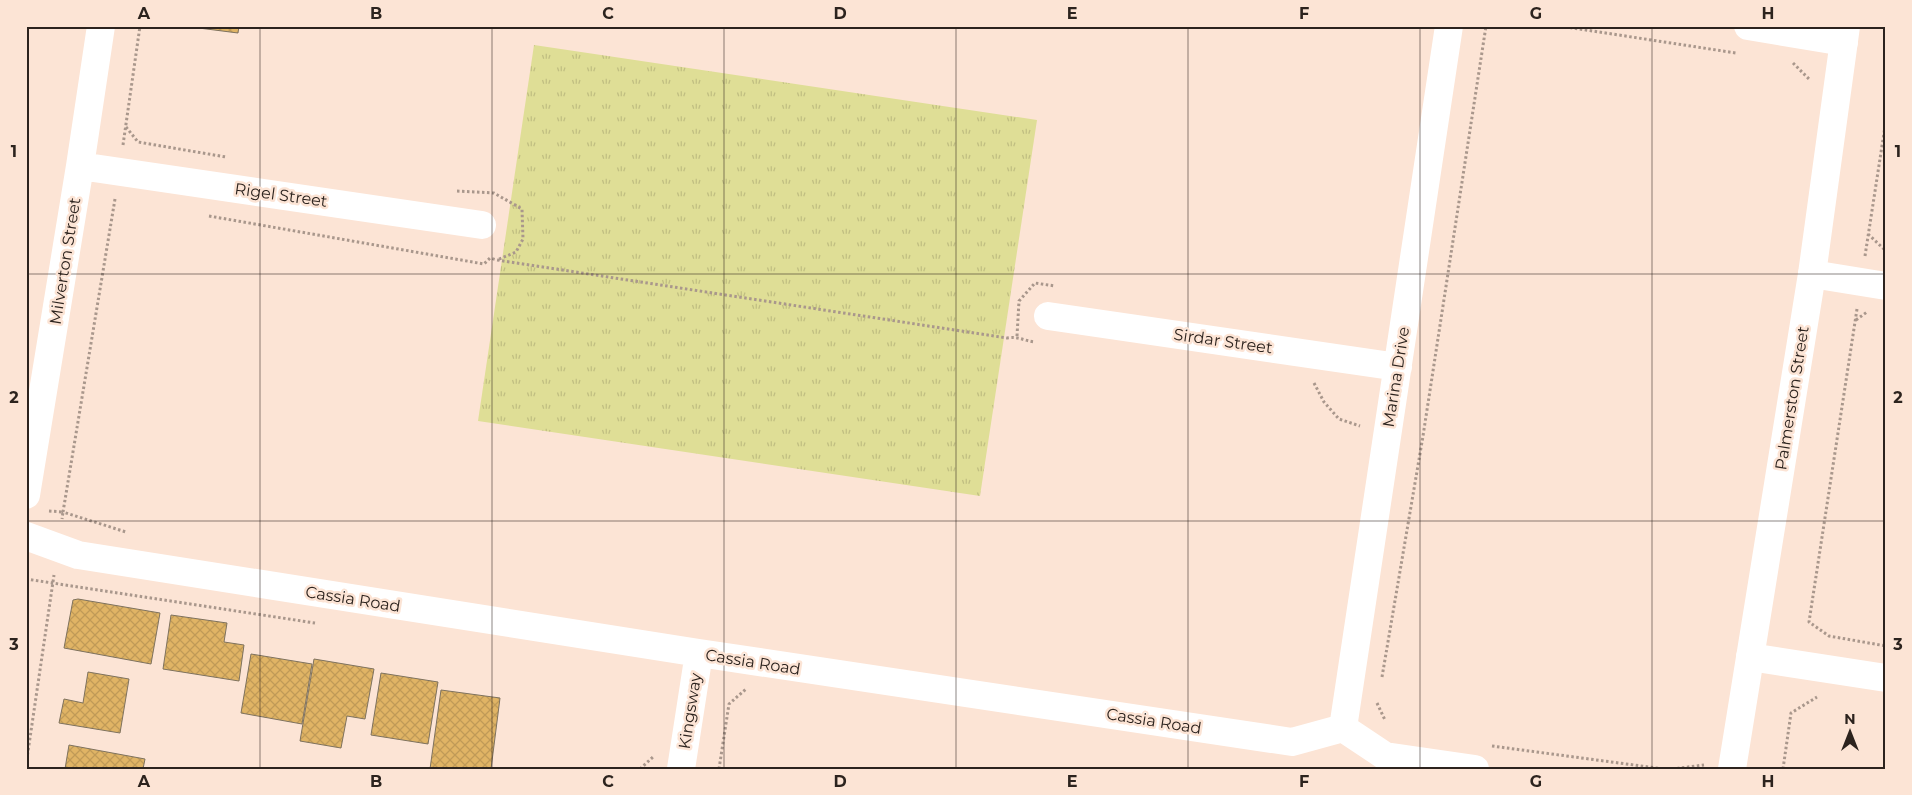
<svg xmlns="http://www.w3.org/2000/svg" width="1912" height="795" viewBox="0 0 1912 795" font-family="Montserrat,sans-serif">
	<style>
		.grass { fill: url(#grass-tufts) }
		.building { fill: url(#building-cross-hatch); stroke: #7e725e }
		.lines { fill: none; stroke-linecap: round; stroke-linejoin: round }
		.path { stroke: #a9978c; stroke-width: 3; stroke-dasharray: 2.5 2.5; stroke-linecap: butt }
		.street { stroke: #fff; stroke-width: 28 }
		.secondary { stroke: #fff; stroke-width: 28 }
		.grid { fill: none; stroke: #2c231e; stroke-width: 1; stroke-opacity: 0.55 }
		.labels { text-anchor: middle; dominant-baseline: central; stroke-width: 5; stroke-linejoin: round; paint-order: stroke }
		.street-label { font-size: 16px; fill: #2c231e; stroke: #fce4d5 }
		.neatline { fill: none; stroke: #2c231e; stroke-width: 2 }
		.grid-label { font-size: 16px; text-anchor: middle; font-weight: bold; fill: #2c231e }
	</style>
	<defs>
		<pattern id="grass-tufts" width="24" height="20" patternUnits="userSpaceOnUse" patternTransform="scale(1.25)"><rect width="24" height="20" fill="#dfde96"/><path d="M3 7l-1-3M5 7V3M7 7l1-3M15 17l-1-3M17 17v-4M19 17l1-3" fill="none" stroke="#c0be81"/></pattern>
		<pattern id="building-cross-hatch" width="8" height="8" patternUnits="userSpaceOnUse" patternTransform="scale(1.25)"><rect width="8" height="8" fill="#e0b465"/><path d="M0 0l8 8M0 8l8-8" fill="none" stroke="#c09a57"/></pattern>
	</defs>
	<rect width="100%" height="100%" fill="#fce4d5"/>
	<path class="grass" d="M534,45l503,75 -57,376 -502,-75z"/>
	<path class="building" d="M183,26h56l-1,7z
		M78,599l82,14 -9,51 -87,-16 9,-48z
		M171,615l56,8 -3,19 20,3 -5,36 -76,-12z
		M251,654l61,10 -10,60 -61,-11z
		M314,659l60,10 -9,50 -18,-3 -6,32 -41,-7z
		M88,672l41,7 -9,54 -61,-10 5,-24 19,4z
		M381,673l57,9 -10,62 -57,-9z
		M441,690l59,8 -9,71h-61z
		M69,745l76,14 -2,10h-78z"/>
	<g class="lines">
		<path class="path" d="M1560,26l176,27
			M1793,63l17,17
			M126,127l12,15 88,15
			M123,145l17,-119
			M457,191l37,2 28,16 1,30 -7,13 -19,8
			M115,199l-52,313 63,20
			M209,216l275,48 6,-6 7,2 510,78c12,-2 17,3 28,4
			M1868,234l18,17
			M1865,256l21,-136
			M1857,309l-48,313 20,14 57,10
			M1856,320l11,-8
			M1017,336l2,-35 16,-18 20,3
			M1314,383l10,19 15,17 21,7
			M49,511l14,1 -1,7
			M26,579l289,44
			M1382,677l41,-241 63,-410
			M1377,703l8,17
			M1492,746l172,23
			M26,765l28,-190
			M640,769l14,-13
			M719,769l10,-65 17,-15
			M1672,769l32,-4
			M1783,769l8,-56 26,-16"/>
		<path class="street" d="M1748,26l96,16
			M80,166l402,59
			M1812,274l74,12
			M1048,316l350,51
			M26,495l54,-329 21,-140
			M26,536l52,19 621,98 593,89 51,-14 42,28 90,13
			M1750,657l136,21
			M1343,728l106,-702
			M681,769l18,-116"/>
		<path class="secondary" d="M1732,769l80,-495 34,-248"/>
	</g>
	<path class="grid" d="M260,26v743M492,26v743M724,26v743M956,26v743M1188,26v743M1420,26v743M1652,26v743M26,274h1860M26,521h1860"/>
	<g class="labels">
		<g class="street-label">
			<text transform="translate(281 195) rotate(8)">Rigel Street</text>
			<text transform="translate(65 261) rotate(-81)">Milverton Street</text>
			<text transform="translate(1223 341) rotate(8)">Sirdar Street</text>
			<text transform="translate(1396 377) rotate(-81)">Marina Drive</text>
			<text transform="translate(1792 398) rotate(-81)">Palmerston Street</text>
			<text transform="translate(353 599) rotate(9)">Cassia Road</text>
			<text transform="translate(753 662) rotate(9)">Cassia Road</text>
			<text transform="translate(690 711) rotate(-81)">Kingsway</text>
			<text transform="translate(1154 721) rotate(9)">Cassia Road</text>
		</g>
	</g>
	<rect width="1912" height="795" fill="none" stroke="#fce4d5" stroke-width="55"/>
	<g transform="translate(1850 732)" stroke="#fce4d5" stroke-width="4" paint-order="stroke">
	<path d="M0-4L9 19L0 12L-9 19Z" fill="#2c231e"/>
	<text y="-8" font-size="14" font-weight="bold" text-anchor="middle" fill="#2c231e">N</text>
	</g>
	<rect x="28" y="28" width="1856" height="740" class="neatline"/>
	<g class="grid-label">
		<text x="144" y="19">A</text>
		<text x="376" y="19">B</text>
		<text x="608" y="19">C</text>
		<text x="840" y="19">D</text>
		<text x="1072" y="19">E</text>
		<text x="1304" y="19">F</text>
		<text x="1536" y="19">G</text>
		<text x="1768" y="19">H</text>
		<text x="14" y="157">1</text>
		<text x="1898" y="157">1</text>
		<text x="14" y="403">2</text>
		<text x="1898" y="403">2</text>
		<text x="14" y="650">3</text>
		<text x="1898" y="650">3</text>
		<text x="144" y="787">A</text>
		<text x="376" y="787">B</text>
		<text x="608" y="787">C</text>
		<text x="840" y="787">D</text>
		<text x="1072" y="787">E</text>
		<text x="1304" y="787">F</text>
		<text x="1536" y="787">G</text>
		<text x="1768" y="787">H</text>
	</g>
</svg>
